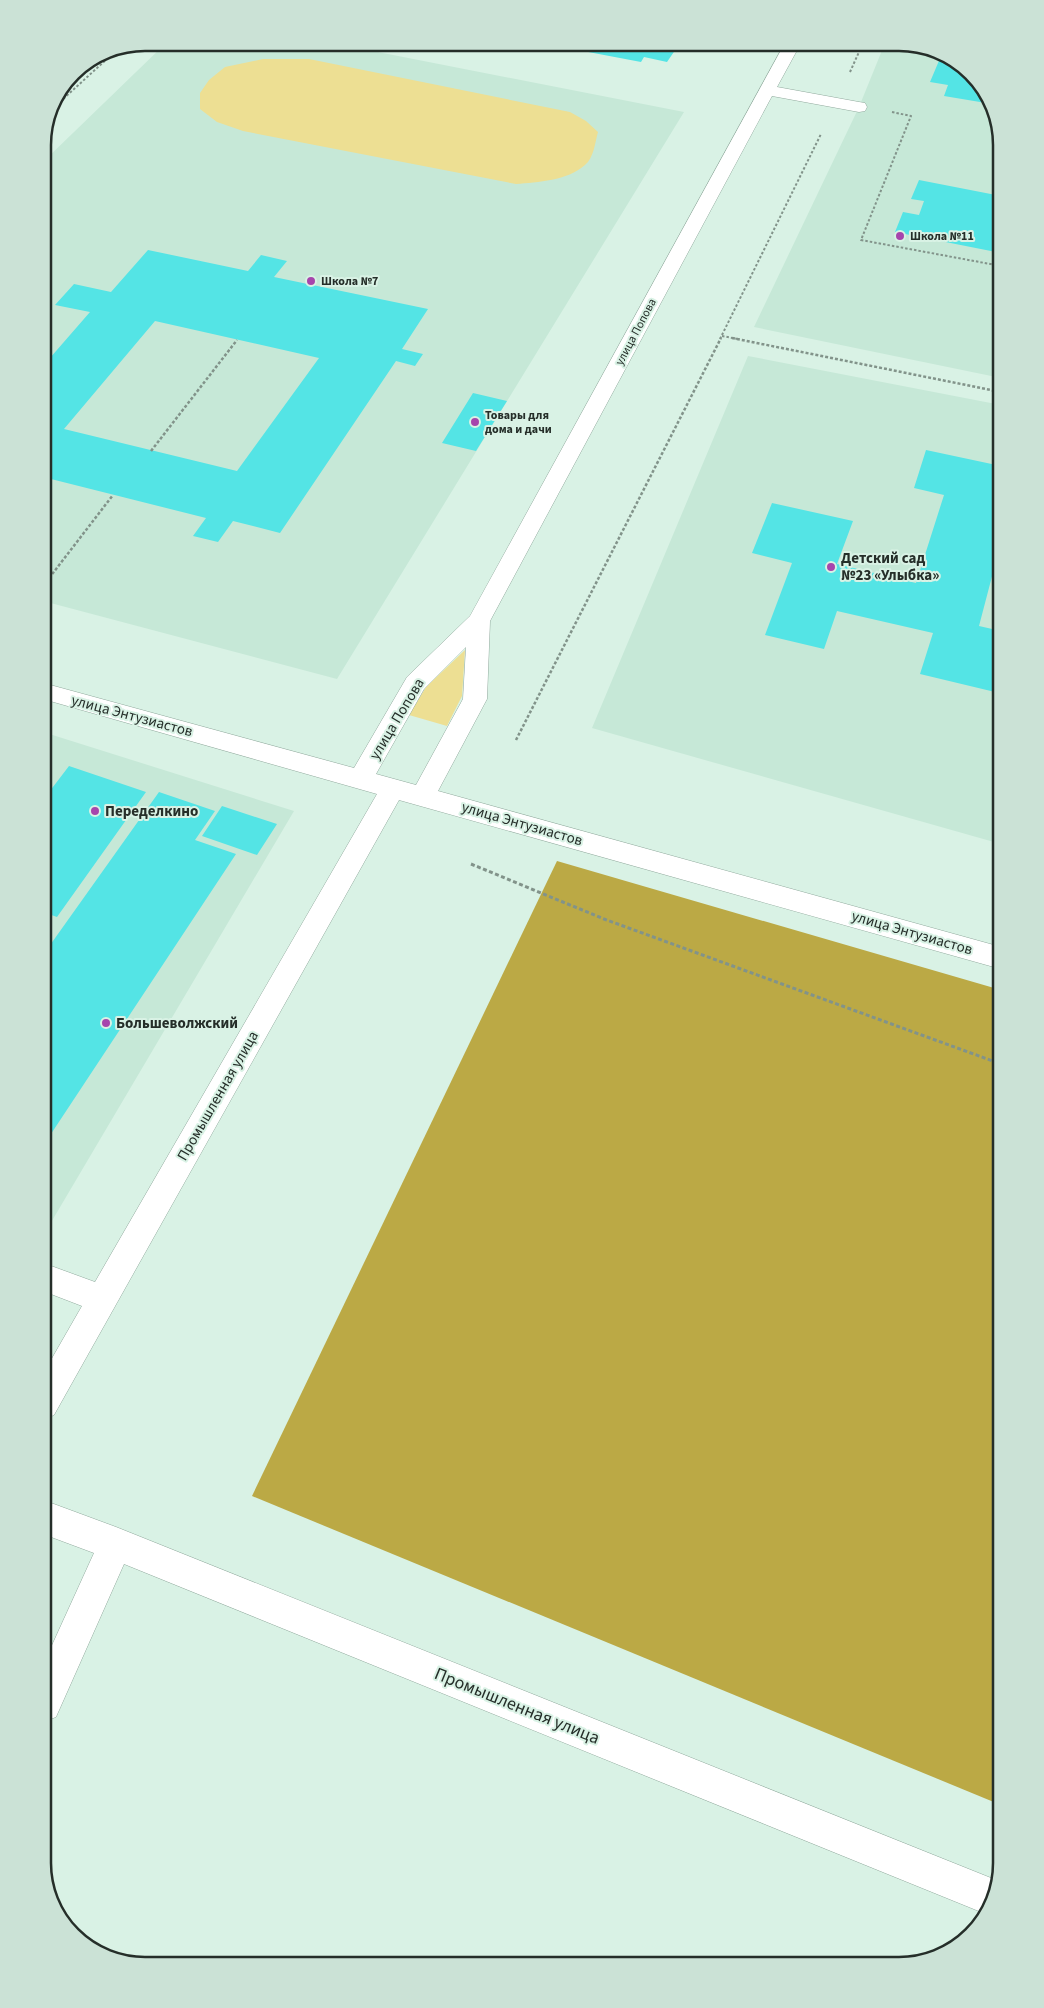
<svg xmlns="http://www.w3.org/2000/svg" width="1044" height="2008" viewBox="0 0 1044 2008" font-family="'Source Sans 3',sans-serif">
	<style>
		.built { fill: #c6e8d7 }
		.green { fill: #eddf93 }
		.forest { fill: #bba945 }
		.building { fill: #54e4e5; fill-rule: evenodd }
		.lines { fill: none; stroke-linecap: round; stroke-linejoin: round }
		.minor-casing { stroke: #92aa9e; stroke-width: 1 }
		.path-far2 { stroke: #82938a; stroke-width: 2; stroke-dasharray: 2.5 2; stroke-linecap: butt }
		.path-far1 { stroke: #82938a; stroke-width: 2.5; stroke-dasharray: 3 2; stroke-linecap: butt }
		.path { stroke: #82938a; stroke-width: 3; stroke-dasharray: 4 2.5; stroke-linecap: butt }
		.minor { fill: #fff; fill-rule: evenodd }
		.poi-dot { fill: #a645ac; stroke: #d9f2e5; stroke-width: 2 }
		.labels { text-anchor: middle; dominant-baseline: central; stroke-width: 4; stroke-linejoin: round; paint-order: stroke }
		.far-poi-label { font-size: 12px; font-weight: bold; fill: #252e29; stroke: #d9f2e5; text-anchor: start }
		.far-street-label { font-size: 12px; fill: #252e29; stroke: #d9f2e5 }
		.poi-label { font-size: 15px; font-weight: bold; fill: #252e29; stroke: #d9f2e5; text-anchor: start }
		.street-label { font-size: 15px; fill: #252e29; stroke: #d9f2e5 }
		.near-street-label { font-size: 18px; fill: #252e29; stroke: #d9f2e5 }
		.rim { fill: none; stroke: #252e29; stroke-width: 2.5 }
	</style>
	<rect width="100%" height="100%" fill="#d9f2e5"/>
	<path class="built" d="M166,43h166l352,69 -347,567 -294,-78v-439z
		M885,43h21l55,21 33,42 7,39v233l-247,-51 105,-220z
		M748,356l253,49v439l-409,-116z
		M43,732l251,79 -251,425z"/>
	<path class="green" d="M263,59h46l261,53 16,9 12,11c-3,10 -4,26 -13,33 -18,16 -47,17 -69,19l-273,-53 -26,-9 -17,-13v-16l9,-13 16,-13z
		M465,650l-3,46 -15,30 -38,-11 17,-28z"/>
	<path class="forest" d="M557,861l444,129v815l-749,-309z"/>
	<path class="building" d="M568,43h112l-13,19 -23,-5 -3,5 -58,-11 4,-4z
		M941,56l20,8 31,40 -48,-8 4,-11 -18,-3z
		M919,180l82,16v57l-106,-21 8,-20 16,3 5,-14 -13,-2z
		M148,250l100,21 13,-16 26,6 -13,16 154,32 -26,40 21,5 -8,12 -19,-5 -116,172 -47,-12 -15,21 -25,-6 13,-18 -163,-41v-111l47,-54 -35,-7 19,-21 37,8zM155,321l164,37 -82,113 -173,-42z
		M473,393l34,8 -31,50 -34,-8z
		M926,450l75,16v76l-22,84 22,5v35l-6,26 -75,-18 13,-41 -96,-22 -13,38 -59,-14 27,-72 -40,-10 20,-50 81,18 -16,43 79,19 28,-88 -30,-7z
		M69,766l77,26 -89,125 -14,-5v-112z
		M159,792l56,19 -20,29 41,14 -193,292v-191z
		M222,806l55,18 -20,31 -55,-19z"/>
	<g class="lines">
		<g class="minor-casing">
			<path id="minor" d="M785,43h16l-24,44 82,15 6,1 2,4 -2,4 -6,1 -87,-16 -282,525 -3,78 -49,92 563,156v22l-602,-169 -345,615 -11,5v-46l39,-68 -39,-15v-28l52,19 282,-488 -334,-95v-16l311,85 53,-91 63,-61zM466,647l-3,52 -47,86 -40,-11 48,-85z
				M43,1500l73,27 880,353 -10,34 -862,-350 -68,153 -13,5v-57l51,-112 -51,-19z"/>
		</g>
		<path class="path-far2" d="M850,72l13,-29
			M50,111l70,-64
			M892,112l19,4 -50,124 140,26
			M722,336l16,3
			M720,339l101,-205"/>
		<path class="path-far1" d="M732,338l269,54
			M151,451l86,-111
			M43,586l70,-91
			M516,740l205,-402"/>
		<path class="path" d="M471,864l133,55 397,145"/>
		<use href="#minor" class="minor"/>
	</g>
	<g class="poi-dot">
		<circle cx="900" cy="236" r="5"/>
		<circle cx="311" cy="281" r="5"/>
		<circle cx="475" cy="422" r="5"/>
		<circle cx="831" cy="567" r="5"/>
		<circle cx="95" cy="811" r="5"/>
		<circle cx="106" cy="1023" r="5"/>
	</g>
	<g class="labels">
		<g class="far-poi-label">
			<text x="910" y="236">Школа №11</text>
			<text x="321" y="281">Школа №7</text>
			<text x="485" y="415">Товары для<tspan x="485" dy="14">дома и дачи</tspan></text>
		</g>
		<g class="far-street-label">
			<text transform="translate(636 332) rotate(-62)">улица Попова</text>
		</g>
		<g class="poi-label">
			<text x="841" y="558">Детский сад<tspan x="841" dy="17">№23 «Улыбка»</tspan></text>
			<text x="105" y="811">Переделкино</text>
			<text x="116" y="1023">Большеволжский</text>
		</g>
		<g class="street-label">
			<text transform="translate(132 716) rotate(15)">улица Энтузиастов</text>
			<text transform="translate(397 719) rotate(-59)">улица Попова</text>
			<text transform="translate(522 824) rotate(16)">улица Энтузиастов</text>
			<text transform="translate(912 933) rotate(16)">улица Энтузиастов</text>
			<text transform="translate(218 1096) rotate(-60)">Промышленная улица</text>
		</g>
		<g class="near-street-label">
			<text transform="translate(517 1706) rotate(22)">Промышленная улица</text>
		</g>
	</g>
	<path d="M0 0H1044V2008H0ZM145 51H899A94 94 0 0 1 993 145V1863A94 94 0 0 1 899 1957H145A94 94 0 0 1 51 1863V145A94 94 0 0 1 145 51Z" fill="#cbe2d6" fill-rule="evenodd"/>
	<path class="rim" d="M145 51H899A94 94 0 0 1 993 145V1863A94 94 0 0 1 899 1957H145A94 94 0 0 1 51 1863V145A94 94 0 0 1 145 51Z"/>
</svg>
